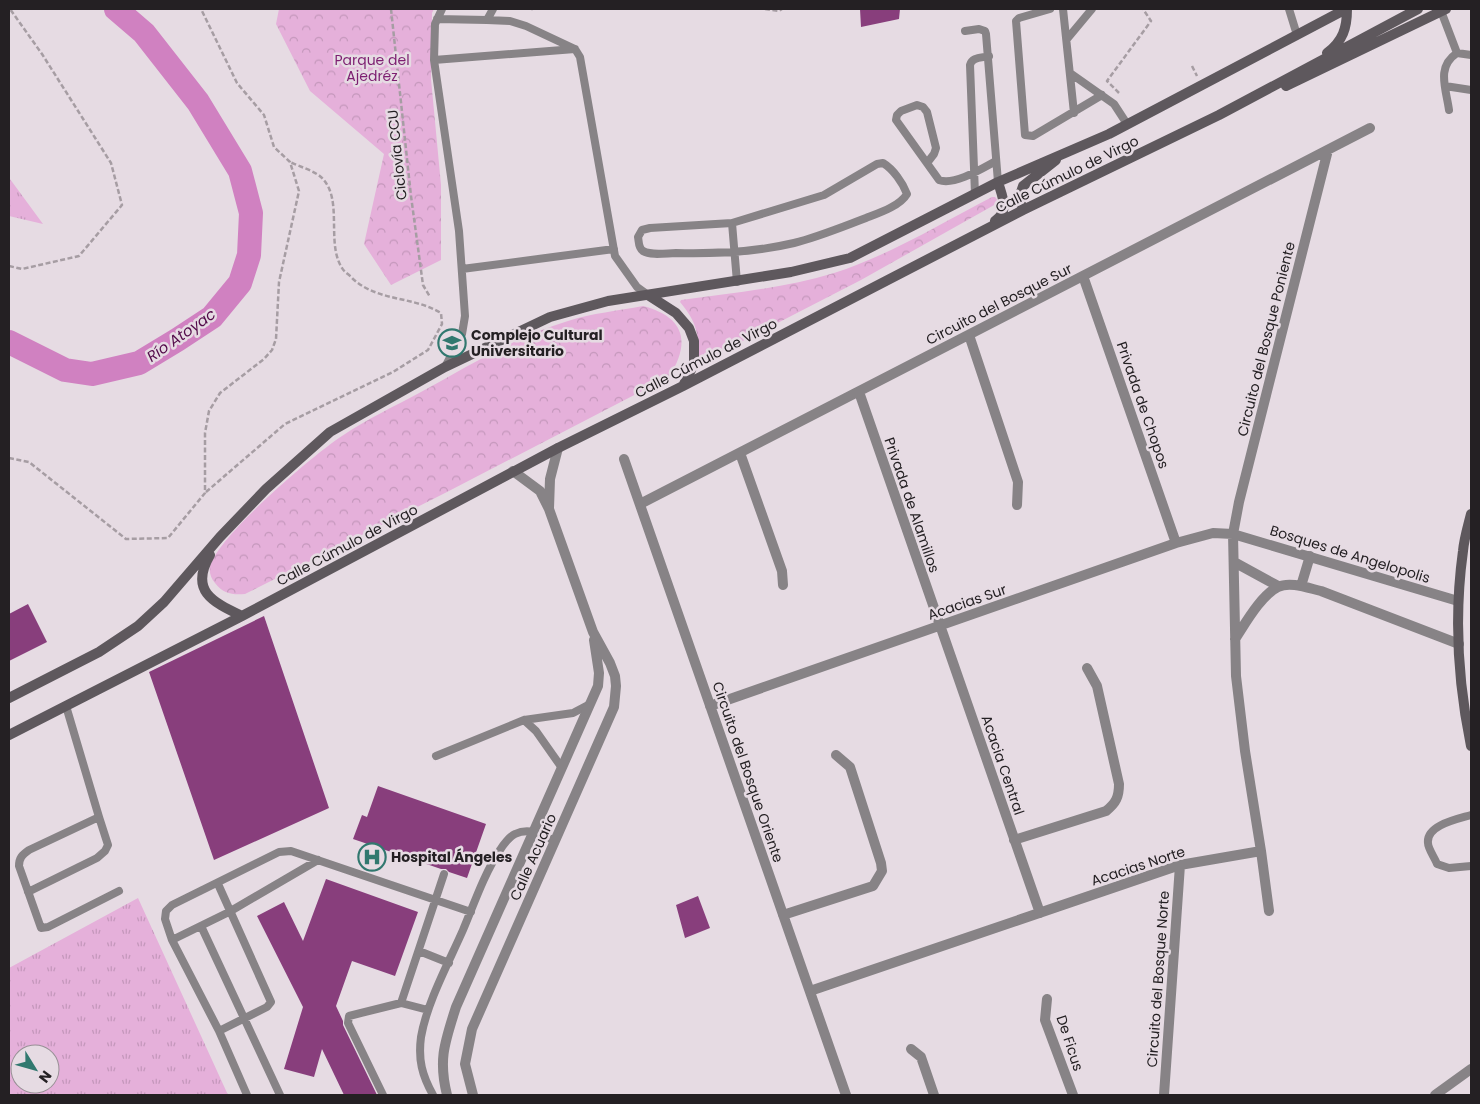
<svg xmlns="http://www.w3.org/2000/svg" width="1480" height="1104" viewBox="0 0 1480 1104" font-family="Poppins,sans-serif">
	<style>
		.grass { fill: url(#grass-tufts); fill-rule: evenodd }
		.park { fill: url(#park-crowns) }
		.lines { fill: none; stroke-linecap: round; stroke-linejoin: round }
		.river { stroke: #d081c1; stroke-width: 24 }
		.building { fill: #883e7c }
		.path { stroke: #a69da3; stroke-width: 2.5; stroke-dasharray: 5 2.5; stroke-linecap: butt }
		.service { stroke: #878386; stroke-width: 8 }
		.minor { stroke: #878386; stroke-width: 10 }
		.tertiary { stroke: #878386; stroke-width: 10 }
		.secondary { stroke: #5e585d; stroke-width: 10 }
		.labels { text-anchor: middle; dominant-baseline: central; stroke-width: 5; stroke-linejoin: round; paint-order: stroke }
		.park-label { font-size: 14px; fill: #7d1f71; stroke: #e6dbe3 }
		.street-label { font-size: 14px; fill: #242023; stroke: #e6dbe3 }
		.poi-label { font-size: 14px; font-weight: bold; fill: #242023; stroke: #e6dbe3; text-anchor: start }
		.water-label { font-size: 15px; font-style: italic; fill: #530a4a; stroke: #e6dbe3 }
	</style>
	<defs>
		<pattern id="grass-tufts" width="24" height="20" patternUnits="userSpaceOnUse" patternTransform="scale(1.25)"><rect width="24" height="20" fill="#e5b0da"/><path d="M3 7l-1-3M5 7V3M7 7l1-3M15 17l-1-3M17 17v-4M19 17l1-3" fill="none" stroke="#c497bb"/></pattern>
		<pattern id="park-crowns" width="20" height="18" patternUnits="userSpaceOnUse" patternTransform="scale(1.25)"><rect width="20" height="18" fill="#e5b0da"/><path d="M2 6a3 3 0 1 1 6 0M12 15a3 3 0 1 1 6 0" fill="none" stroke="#c497bb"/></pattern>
	</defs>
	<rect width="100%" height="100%" fill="#e6dbe3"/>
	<path class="grass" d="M9,178l1,1 33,45 -34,-8z
		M138,898l90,197h-219v-127zM20,1054h30v30h-30z"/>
	<path class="park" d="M279,9h155l-2,4 -1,66 10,106v75l-50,25 -27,-41 20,-90 -74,-63 -34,-67z
		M992,197h3l3,4 -2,3 -135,76 -159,82 -3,-2c0,-25 -2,-38 -19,-58l1,-2c51,-7 104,-12 153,-27 54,-17 108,-50 158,-76z
		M643,306c42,11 48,36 26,71l-222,115 -202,102c-12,1 -22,0 -30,-11 -4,-5 -6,-10 -5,-17 9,-31 103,-111 132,-130 25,-17 53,-30 79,-44 47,-26 96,-56 147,-71 24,-8 50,-10 75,-15z"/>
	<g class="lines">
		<path class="river" d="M9,342l56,28 27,4 47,-11 38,-23 35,-23 28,-34 9,-28 2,-42 -11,-42 -42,-69 -54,-69 -28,-24"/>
	</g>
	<path class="building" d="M860,9h40l-1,10 -38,8z
		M28,604l19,38 -38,19v-47z
		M264,616l65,192 -115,52 -65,-188z
		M378,786l108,38 -19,54 -18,-6 -3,-3h-5l-88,-30 9,-24 5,2z
		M326,879l92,33 -23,64 -43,-15 -16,45 7,15v4l34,70h-33l-22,-46 -8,28 -30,-8 19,-62 -46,-91 27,-14 19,39z
		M698,896l12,32 -25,10 -9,-33z"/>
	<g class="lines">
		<path class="path" d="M391,9l20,187 12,89 7,12
			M531,9h2
			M765,9l14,2 3,-2
			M1192,66l5,10
			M1119,93l-12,-12 44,-60 -8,-12
			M9,266l13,3 57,-13 43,-51 -11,-42 -69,-109 -32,-45
			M9,458l20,4 97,77 42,-1 37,-45v-60l4,-22 11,-18 44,-34 8,-9 4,-11 3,-57 20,-91 -9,-29 -16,-15 -10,-32 -27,-32 -36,-74
			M206,492l79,-68 108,-52 35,-22 14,-26 -1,-11c-28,-17 -62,-11 -88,-34 -3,-4 -9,-7 -11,-11 -16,-25 1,-67 -19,-89 -7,-8 -23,-12 -33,-17"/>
		<path class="service" d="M442,9l-7,15 -1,36 25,171 6,85 -3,18 -17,33
			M493,9l-6,11 23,1 16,5 49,23 5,8 35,199 22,31 11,8
			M1050,9l-31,9 -3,3 9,114 8,1 69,-41
			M1063,9l11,104
			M1289,9l8,26
			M1441,11l16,42
			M437,19l50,1
			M965,31l14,-2 6,2 1,3 12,148
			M1067,39l25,-30
			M434,60l141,-11
			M1070,73l44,31 13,20
			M1445,86l26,4
			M1449,110c-3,-22 -13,-43 8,-57l14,2
			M883,163c10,6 20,20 24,31 -7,12 -28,19 -41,24 -24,9 -48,19 -72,25 -38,9 -79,11 -118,10 -9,0 -25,3 -33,-2 -5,-3 -4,-10 -5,-14l4,-7 8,-2 82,-5 92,-28 53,-31z
			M927,163l7,-9 2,-6 -9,-36 -4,-5 -6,-2 -16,6 -4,4 -1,5 43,60c15,6 44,-12 57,-19
			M975,194l-5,-129c2,-8 11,-7 19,-9
			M732,223l5,59
			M462,269l152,-20
			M66,706l33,111 -70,33c-7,5 -10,8 -10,16l22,62 7,-1 71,-36
			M524,720l12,11 26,37
			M436,756l88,-36 49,-7 17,-9
			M1471,815c-13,4 -45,10 -43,28 0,6 7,15 9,21l12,4 22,-2
			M218,884l53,118 -4,5 -48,24
			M28,892l69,-34 8,-7 3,-6 -9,-28
			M201,926l79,169
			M172,940l57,-28 89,-52
			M419,951l30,12
			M401,1003l43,-129
			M247,1095l-28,-64 -47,-91 -7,-21 1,-8 6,-6 107,-53 12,-1 180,61
			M383,1095l-35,-72 1,-7 52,-13 27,7
			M433,1095c-11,-20 -15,-35 -12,-58 6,-35 28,-75 42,-107 11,-26 21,-56 37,-80 3,-5 10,-14 15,-16 15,-7 27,1 40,7"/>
		<path class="minor" d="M1083,276l93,267
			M969,335l49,147 -1,23
			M859,392l181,521
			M740,453l42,118 1,14
			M624,459l222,636
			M640,504l730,-376
			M1234,562l44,24
			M1301,586l9,-30
			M1235,639c10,-15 26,-44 43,-52 12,-6 30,1 43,4l138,53
			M710,706l466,-163 37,-10 20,1 225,67
			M1014,840l92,-29c10,-8 13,-14 13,-27l-22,-98 -10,-18
			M1269,911l-8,-60 -16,-100 -9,-75 -3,-142 6,-32 89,-352
			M783,915l90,-29 9,-15 -1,-8 -31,-96 -14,-12
			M810,991l370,-126 81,-14
			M1047,999l-2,21 28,75
			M911,1049l10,8 13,38
			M1164,1095l16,-230"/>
		<path class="tertiary" d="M549,508l1,-29 8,-31
			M447,1095c-9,-36 -2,-53 9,-88l142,-321 1,-13 -5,-33
			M473,1095l-8,-31 7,-35 142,-322 2,-21 -1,-10 -5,-13 -17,-31 -44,-123 -9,-18 -27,-20
			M1435,1095l36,-26"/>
		<path class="secondary" d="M1327,53c16,-12 20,-25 20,-44
			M1286,86l160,-77
			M1023,210l-4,-12 4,-12 33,-26
			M995,221c15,-10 7,-25 3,-39
			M648,295l28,18 13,15 5,13v23l-11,22
			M1471,514c-3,12 -7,25 -8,37 -9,65 -5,132 8,195
			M210,555c-21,36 3,47 32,61
			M9,698l90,-46 39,-26 26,-24 56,-65 46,-48 64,-57 115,-65 105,-50 58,-16 183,-29 59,-14 148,-76 111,-48 237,-125
			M9,735l233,-119 316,-168 125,-62 340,-176 196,-95 199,-106"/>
	</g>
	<defs>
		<g id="university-ring" transform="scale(1.4375)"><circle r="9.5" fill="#e6dbe3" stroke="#31786f" stroke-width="1.5"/><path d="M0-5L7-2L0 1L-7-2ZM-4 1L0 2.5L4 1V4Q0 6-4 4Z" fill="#31786f"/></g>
		<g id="hospital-ring" transform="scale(1.4375)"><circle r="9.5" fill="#e6dbe3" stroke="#31786f" stroke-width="1.5"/><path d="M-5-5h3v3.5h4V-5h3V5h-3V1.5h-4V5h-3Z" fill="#31786f"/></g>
	</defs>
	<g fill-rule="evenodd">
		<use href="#university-ring" x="452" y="343"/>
		<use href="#hospital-ring" x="372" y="857"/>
	</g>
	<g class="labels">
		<g class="park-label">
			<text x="372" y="60">Parque del<tspan x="372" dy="16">Ajedréz</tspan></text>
		</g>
		<g class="street-label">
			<text transform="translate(397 155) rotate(-96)">Ciclovía CCU</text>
			<text transform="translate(1067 174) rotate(-26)">Calle Cúmulo de Virgo</text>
			<text transform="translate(999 304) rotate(-27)">Circuito del Bosque Sur</text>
			<text transform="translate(1266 339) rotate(-76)">Circuito del Bosque Poniente</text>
			<text transform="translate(706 358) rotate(-27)">Calle Cúmulo de Virgo</text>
			<text transform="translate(1143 405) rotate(71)">Privada de Chopos</text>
			<text transform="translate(912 505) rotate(71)">Privada de Alamillos</text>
			<text transform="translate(347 545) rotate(-28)">Calle Cúmulo de Virgo</text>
			<text transform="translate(1350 554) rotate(17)">Bosques de Angelopolis</text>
			<text transform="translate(967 602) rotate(-19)">Acacias Sur</text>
			<text transform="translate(1003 765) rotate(71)">Acacia Central</text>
			<text transform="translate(748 772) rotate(71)">Circuito del Bosque Oriente</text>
			<text transform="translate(533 857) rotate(-66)">Calle Acuario</text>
			<text transform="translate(1138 866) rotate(-18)">Acacias Norte</text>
			<text transform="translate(1158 979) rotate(-86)">Circuito del Bosque Norte</text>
			<text transform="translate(1070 1043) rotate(72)">De Ficus</text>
		</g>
		<g class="poi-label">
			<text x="471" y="335">Complejo Cultural<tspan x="471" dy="16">Universitario</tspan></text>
			<text x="391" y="857">Hospital Ángeles</text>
		</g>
		<g class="water-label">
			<text transform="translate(181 335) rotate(-35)">Río Atoyac</text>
		</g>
	</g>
	<rect width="1480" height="1104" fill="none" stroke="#242023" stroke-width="20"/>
	<g transform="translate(35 1069) rotate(127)"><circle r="24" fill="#e6dbe3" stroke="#989096"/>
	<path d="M0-4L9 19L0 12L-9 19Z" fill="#31786f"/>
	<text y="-8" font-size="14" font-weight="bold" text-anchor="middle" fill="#242023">N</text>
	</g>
</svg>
